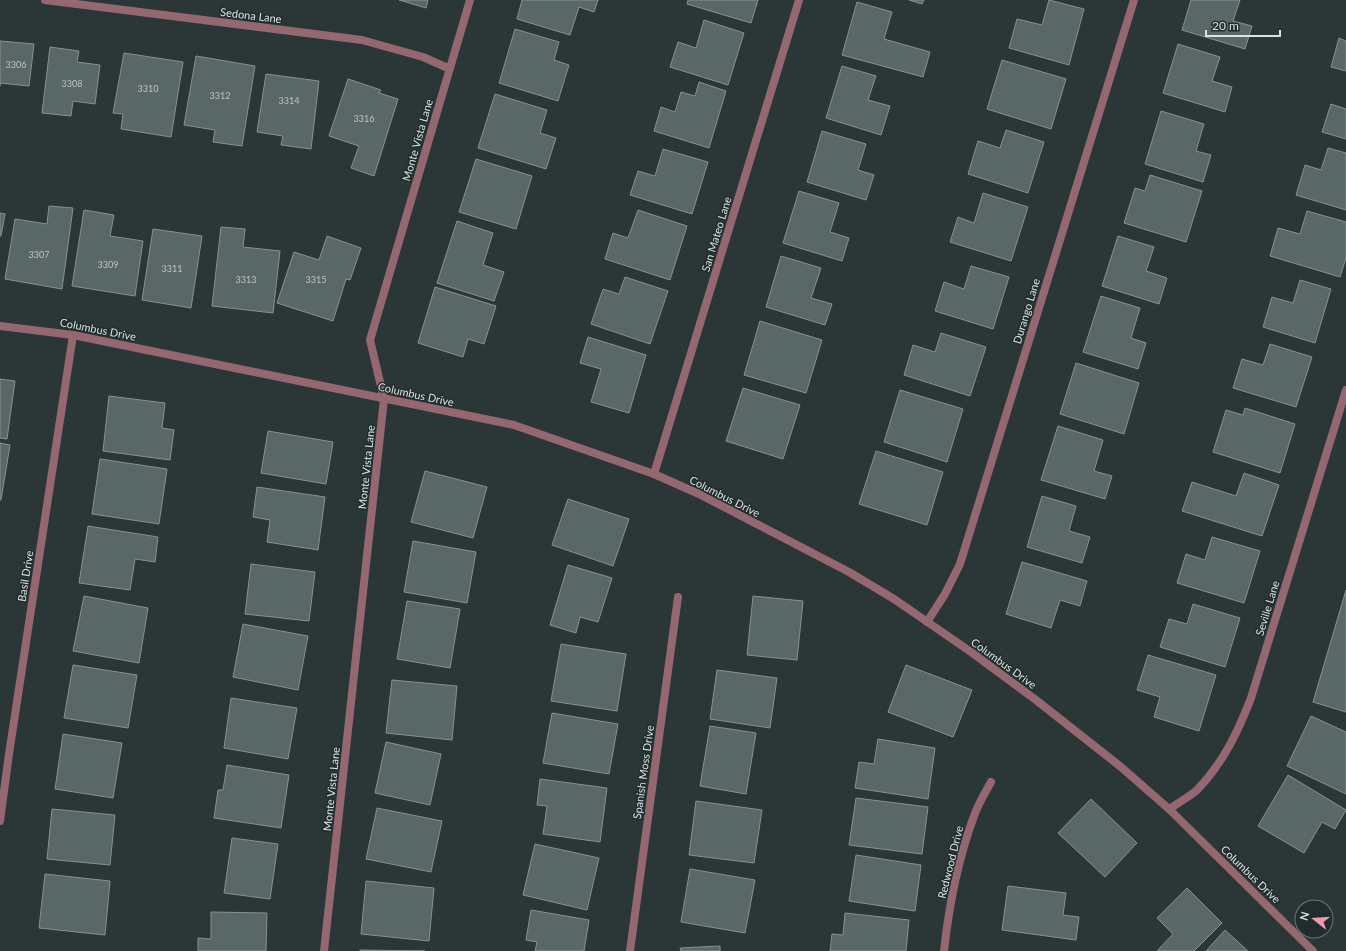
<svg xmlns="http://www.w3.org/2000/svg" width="1346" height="951" viewBox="0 0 1346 951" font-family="Lato,sans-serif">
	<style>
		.building { fill: #596767; stroke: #849392 }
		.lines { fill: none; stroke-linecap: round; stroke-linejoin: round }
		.minor { stroke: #956871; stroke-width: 8 }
		.tertiary { stroke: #956871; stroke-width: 8 }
		.labels { text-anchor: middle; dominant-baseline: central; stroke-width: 3; stroke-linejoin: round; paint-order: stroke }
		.number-label { font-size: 9px; fill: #bac4c4 }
		.street-label { font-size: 11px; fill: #dbe3e3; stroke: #212d2d }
	</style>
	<rect width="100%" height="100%" fill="#2b3737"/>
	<path class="building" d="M399,0h29l-2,8z
		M522,0h76l-4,12 -15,-5 -9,28 -53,-16z
		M688,0h70l-7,23 -64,-19z
		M909,0h15l-2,4z
		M1049,0l35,9 -15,56 -60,-17 8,-29 25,6z
		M1191,0h49l-7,21 19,5 -7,23 -63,-19z
		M857,2l35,10 -8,27 46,13 -7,25 -81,-22z
		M704,20l40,13 -16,52 -58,-18 8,-25 18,6z
		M515,29l44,13 -5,18 15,5 -11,36 -59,-18z
		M1339,38l7,3v30l-15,-4z
		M0,41l34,3 -5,42 -29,-3v3z
		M1178,44l42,13 -8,24 20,6 -7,25 -62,-19z
		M50,47l29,4 -2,11 23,3 -5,39 -22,-3 -2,15 -29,-3z
		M124,53l59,9 -12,75 -50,-8 2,-15 -10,-1z
		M196,56l59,10 -13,80 -29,-4 2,-12 -31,-5z
		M1002,60l64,19 -15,50 -64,-20z
		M842,66l34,10 -8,24 22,6 -9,29 -55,-17z
		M266,74l53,7 -8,68 -30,-4 2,-9 -26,-4z
		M348,79l33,11 -2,3 19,6 -24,77 -23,-8 8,-22 -30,-10z
		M699,82l27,9 -17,57 -55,-17 7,-24 14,5 6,-20 14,4z
		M495,94l52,16 -7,23 16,5 -10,31 -68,-21z
		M1331,104l15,5v30l-24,-7z
		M1161,111l43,13 -8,27 15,4 -8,27 -58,-18z
		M1006,130l38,12 -16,51 -60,-19 10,-33 22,7z
		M822,131l44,13 -8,26 16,5 -8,25 -59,-18z
		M1328,148l18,5v57l-50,-15 9,-30 16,5z
		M663,149l45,13 -16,52 -62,-19 8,-24 17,5z
		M476,159l56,17 -16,53 -57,-17z
		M1150,175l52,16 -16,51 -62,-19 11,-35 10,3z
		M799,191l40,12 -9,29 19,6 -7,23 -59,-18z
		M983,193l45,14 -17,54 -61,-19 8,-25 16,6z
		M49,206l24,2 -11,81 -57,-10 10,-60 32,5z
		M84,210l30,5 -4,21 33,5 -8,55 -63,-10z
		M638,210l49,16 -17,54 -65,-21 8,-26 15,5z
		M1307,211l39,11v36l-6,19 -70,-21 8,-28 22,6z
		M0,213l5,1 -4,22h-1z
		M457,221l36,12 -10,32 21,7 -10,29 -57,-18z
		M221,227l24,2 -2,18 37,4 -7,62 -61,-7z
		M153,229l49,7 -11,72 -49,-8z
		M327,236l34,12 -11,32 -4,-1 -13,42 -56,-18 17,-51 25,8z
		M1118,236l36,11 -8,24 21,7 -8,26 -57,-18z
		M781,256l40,12 -10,30 21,6 -7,21 -59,-18z
		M971,266l38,11 -16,52 -58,-18 9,-29 20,7z
		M625,277l43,14 -18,53 -59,-20 12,-35 16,5z
		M1300,280l31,9 -16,54 -52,-16 9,-30 21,6z
		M435,287l61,19 -12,38 -16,-5 -5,18 -45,-14z
		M1101,296l39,12 -9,30 15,5 -8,26 -55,-17z
		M760,321l62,19 -16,53 -62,-18z
		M941,333l45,14 -16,49 -66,-21 9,-30 22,7z
		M588,337l58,18 -17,58 -38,-11 10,-33 -21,-6z
		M1270,344l42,13 -16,50 -63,-19 9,-29 21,6z
		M1076,363l63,20 -15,51 -64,-20z
		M0,379l15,2 -8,58 -7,-1z
		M743,388l57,17 -17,54 -57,-18z
		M900,390l63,19 -16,53 -63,-20z
		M109,396l56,7 -3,25 12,2 -4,30 -67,-9z
		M1245,408l50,16 -15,49 -67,-21 13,-42 17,5z
		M1058,426l45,14 -9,31 18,5 -7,23 -64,-19z
		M268,431l65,11 -7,42 -65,-11z
		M0,443l10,2 -9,55h-1z
		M876,451l67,21 -16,53 -68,-21z
		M100,459l67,10 -8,55 -67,-10z
		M425,471l62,16 -14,51 -62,-16z
		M1244,473l35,12 -17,51 -80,-25 10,-29 44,14z
		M257,487l68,10 -7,53 -51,-8 3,-22 -17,-3z
		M1042,496l34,10 -7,25 21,6 -8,26 -55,-16z
		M568,499l61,20 -16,47 -61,-21z
		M88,526l70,11 -3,25 -20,-3 -5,31 -51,-7z
		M1212,537l48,14 -16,52 -67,-20 9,-29 19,6z
		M413,541l63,11 -9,51 -63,-11z
		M1022,562l65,19 -7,25 -20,-6 -9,28 -45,-14z
		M251,564l64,8 -6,49 -64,-7z
		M568,565l44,13 -14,44 -18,-5 -4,16 -26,-8z
		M1346,590v122l-33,-10z
		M84,596l64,12 -9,55 -66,-12z
		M753,596l50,5 -6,59 -50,-5z
		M407,601l53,8 -10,59 -53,-9z
		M1193,604l47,14 -15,49 -65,-20 9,-28 18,5z
		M243,624l65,12 -10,54 -65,-13z
		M561,644l65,10 -9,57 -66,-10z
		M1148,655l68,20 -17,56 -45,-14 6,-20 -23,-7z
		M73,665l64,10 -9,53 -64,-10z
		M906,665l66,25 -19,47 -65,-25z
		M717,670l60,8 -7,50 -60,-9z
		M392,680l65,6 -5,54 -66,-7z
		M231,698l66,10 -9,51 -64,-11z
		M552,713l66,11 -9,50 -66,-11z
		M1311,716l35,16v62l-59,-28z
		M710,726l46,7 -10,61 -46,-8z
		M63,734l59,9 -9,55 -58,-9z
		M878,739l57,9 -7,51 -73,-11 4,-26 15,2z
		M386,742l55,12 -11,51 -55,-12z
		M227,765l62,10 -8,53 -67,-10 4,-28h5z
		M1288,775l58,35 -11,19 -13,-7 -18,31 -46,-27z
		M540,779l67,9 -7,54 -57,-8 4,-28 -10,-1z
		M856,798l72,9 -6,47 -73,-9z
		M1091,799l46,44 -32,34 -47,-44z
		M696,801l66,9 -8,53 -65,-8z
		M377,808l65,13 -11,51 -65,-13z
		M52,809l63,6 -5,50 -63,-6z
		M232,838l46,6 -8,55 -46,-6z
		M535,844l64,14 -12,52 -64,-15z
		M856,855l65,10 -6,46 -66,-10z
		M690,869l65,11 -10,53 -64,-11z
		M45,874l65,7 -5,54 -66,-7z
		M366,881l68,7 -5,53 -68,-7z
		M1008,886l58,7 -3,22 16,2 -3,23 -74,-10z
		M1187,888l35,35 -28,28h-37l16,-17 -16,-16z
		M531,910l58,10 -5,31h-49l2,-9 -11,-2z
		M211,912l56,1 -1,38h-68v-13l13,1z
		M845,913l64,7 -3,31h-76l2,-17 11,1z
		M1225,930l23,21h-42z
		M720,946v5h-39l-1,-3z
		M360,950l65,1h-65z"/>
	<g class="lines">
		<path class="minor" d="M45,0l317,40 61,17 27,12
			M654,474l145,-474
			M927,622l18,-28 15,-30 174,-564
			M1169,809c9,-6 20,-12 28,-19 26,-27 41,-58 54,-92l95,-308
			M0,821l9,-67 64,-419
			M324,951l60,-552 -14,-59 100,-340
			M630,951l48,-354
			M944,951c5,-46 14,-92 30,-135 4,-12 11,-23 17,-34"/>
		<path class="tertiary" d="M0,326l73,9 441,90 140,49 45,20 150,78 45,27 77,53 65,48 85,67 48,42 144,142"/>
	</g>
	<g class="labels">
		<g class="number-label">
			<text x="16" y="64">3306</text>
			<text x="72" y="83">3308</text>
			<text x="148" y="88">3310</text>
			<text x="220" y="95">3312</text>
			<text x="289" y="100">3314</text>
			<text x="364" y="118">3316</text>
			<text x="39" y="254">3307</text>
			<text x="108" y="264">3309</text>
			<text x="172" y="268">3311</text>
			<text x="246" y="279">3313</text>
			<text x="316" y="279">3315</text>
		</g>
		<g class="street-label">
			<text transform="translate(251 15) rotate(7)">Sedona Lane</text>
			<text transform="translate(417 140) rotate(-74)">Monte Vista Lane</text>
			<text transform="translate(716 234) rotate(-73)">San Mateo Lane</text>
			<text transform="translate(1026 311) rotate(-73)">Durango Lane</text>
			<text transform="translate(98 329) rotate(11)">Columbus Drive</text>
			<text transform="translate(416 394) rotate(12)">Columbus Drive</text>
			<text transform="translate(366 467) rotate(-84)">Monte Vista Lane</text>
			<text transform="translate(725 496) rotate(27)">Columbus Drive</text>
			<text transform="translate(25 576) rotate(-81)">Basil Drive</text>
			<text transform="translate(1267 608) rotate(-73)">Seville Lane</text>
			<text transform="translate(1004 663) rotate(36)">Columbus Drive</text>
			<text transform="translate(643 772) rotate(-82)">Spanish Moss Drive</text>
			<text transform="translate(331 789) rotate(-84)">Monte Vista Lane</text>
			<text transform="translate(950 862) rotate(-76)">Redwood Drive</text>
			<text transform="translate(1251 874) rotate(44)">Columbus Drive</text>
		</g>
	</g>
	<g transform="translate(1314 919) rotate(287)"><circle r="19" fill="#212d2d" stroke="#6b7676"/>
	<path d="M0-3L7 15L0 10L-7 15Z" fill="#f29aad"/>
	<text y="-6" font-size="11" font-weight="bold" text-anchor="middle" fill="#dbe3e3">N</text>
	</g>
	<path d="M1206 30v6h74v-6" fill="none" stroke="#dbe3e3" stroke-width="2"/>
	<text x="1212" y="30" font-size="12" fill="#dbe3e3" stroke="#212d2d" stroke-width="3" paint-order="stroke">20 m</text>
</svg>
